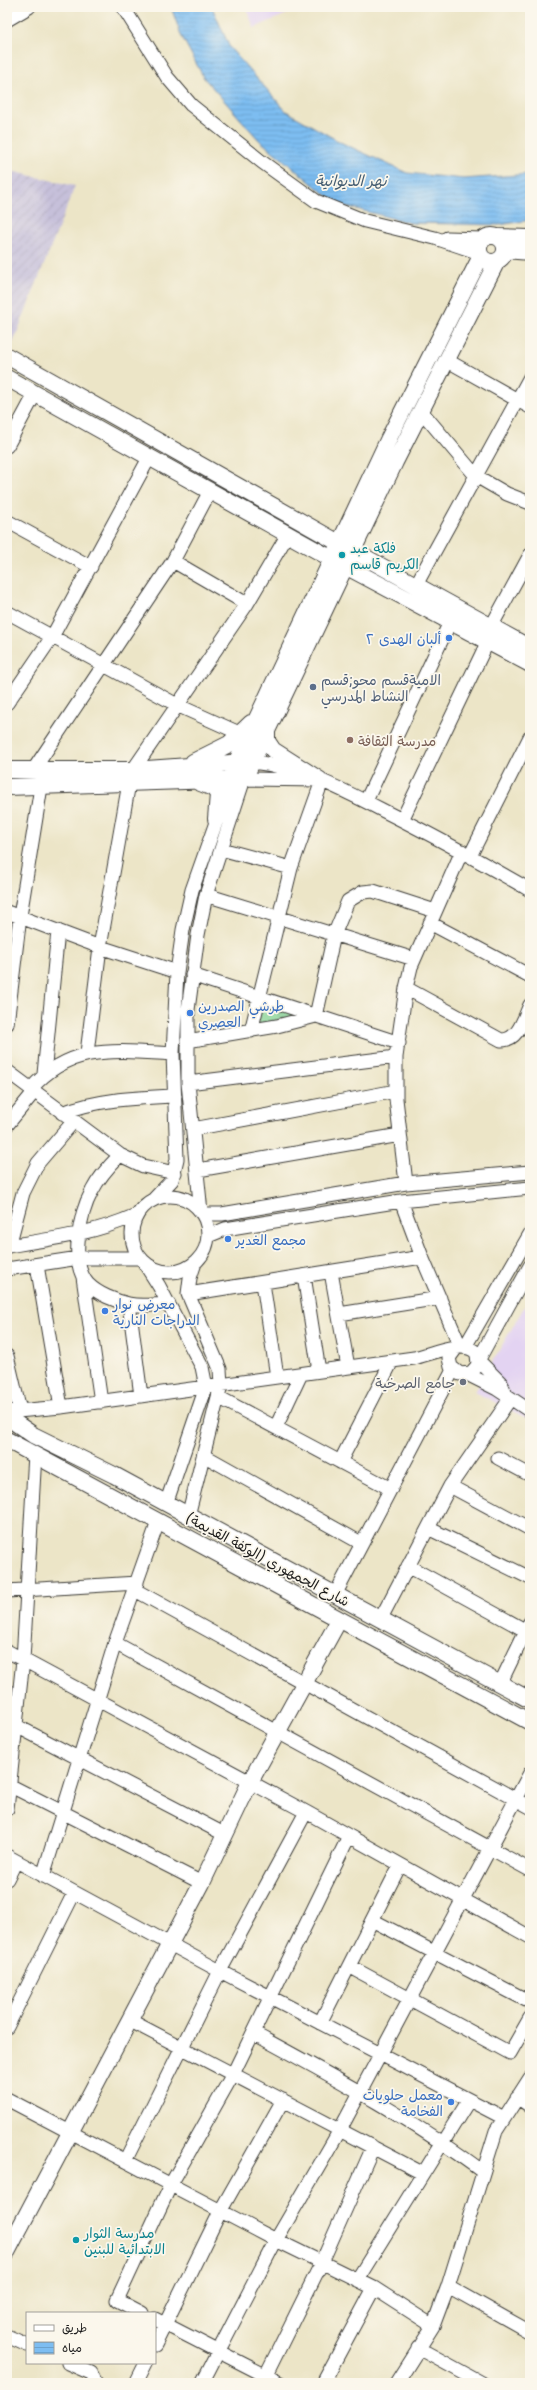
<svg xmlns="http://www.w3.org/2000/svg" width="537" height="2390" viewBox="0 0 537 2390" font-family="'Playpen Sans','Playpen Sans Arabic',sans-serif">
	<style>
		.built { fill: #e3d3f2 }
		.industrial { fill: url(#industrial-furrows) }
		.park { fill: url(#park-tufts); stroke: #4f7858 }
		.water { fill: url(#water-rules); stroke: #4c6c86 }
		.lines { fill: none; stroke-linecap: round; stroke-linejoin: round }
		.minor-casing { stroke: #3b3a36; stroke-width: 15 }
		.major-casing { stroke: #3b3a36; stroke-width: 18 }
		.minor { stroke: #fff; stroke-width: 13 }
		.major { stroke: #fff; stroke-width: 16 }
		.culture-dot { fill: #0f9aa8; stroke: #fbf7ec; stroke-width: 1.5 }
		.shop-dot { fill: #3f7fe0; stroke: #fbf7ec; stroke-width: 1.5 }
		.service-dot { fill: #5c6f8a; stroke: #fbf7ec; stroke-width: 1.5 }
		.education-dot { fill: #8d6e63; stroke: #fbf7ec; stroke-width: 1.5 }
		.worship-dot { fill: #6b7280; stroke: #fbf7ec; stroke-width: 1.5 }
		.labels { text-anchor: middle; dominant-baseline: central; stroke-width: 3.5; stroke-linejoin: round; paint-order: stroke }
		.culture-label { font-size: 14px; fill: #0d838f; stroke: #fbf7ec; text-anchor: start }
		.shop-label { font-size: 14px; fill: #366cbe; stroke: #fbf7ec; text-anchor: start }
		.service-label { font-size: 14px; fill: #4e5e75; stroke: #fbf7ec; text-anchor: start }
		.education-label { font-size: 14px; fill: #785e54; stroke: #fbf7ec; text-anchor: start }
		.worship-label { font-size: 14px; fill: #5b616d; stroke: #fbf7ec; text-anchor: end }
		.street-label { font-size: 14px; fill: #1c1c1c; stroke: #fbf7ec }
		.water-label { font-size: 15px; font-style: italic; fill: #435c71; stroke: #fbf7ec }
	</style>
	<defs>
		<pattern id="industrial-furrows" width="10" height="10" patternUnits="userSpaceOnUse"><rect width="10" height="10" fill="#c6c0da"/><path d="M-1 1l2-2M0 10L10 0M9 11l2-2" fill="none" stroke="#aaa4ba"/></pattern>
		<pattern id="park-tufts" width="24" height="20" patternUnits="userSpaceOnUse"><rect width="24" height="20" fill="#82d394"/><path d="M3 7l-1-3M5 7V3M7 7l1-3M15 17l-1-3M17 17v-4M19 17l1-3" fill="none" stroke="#70b57f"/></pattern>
		<pattern id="water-rules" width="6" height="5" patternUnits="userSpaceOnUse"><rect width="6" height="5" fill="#7dbdf1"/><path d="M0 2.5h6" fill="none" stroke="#6ba2ce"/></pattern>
	</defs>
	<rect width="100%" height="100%" fill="#fbf7ec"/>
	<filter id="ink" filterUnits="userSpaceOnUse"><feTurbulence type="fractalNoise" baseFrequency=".025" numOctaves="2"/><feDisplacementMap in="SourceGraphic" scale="8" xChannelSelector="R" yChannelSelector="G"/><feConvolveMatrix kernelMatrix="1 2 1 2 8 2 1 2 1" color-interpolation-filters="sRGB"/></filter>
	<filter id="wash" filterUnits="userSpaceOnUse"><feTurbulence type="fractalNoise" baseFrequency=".012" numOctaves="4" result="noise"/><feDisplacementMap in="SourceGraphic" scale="16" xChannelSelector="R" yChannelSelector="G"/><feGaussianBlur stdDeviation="0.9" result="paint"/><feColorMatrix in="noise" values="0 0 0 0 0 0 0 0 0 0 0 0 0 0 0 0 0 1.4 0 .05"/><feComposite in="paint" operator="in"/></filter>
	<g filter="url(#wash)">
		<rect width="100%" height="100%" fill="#ece5c7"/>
		<path class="built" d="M246,7h57l-49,21z
			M530,1297v123l-55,-28z"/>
		<path class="industrial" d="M7,170l68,16 -62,157 -6,-4z"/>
		<path class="park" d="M263,1002l42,13 -48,10z"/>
		<path class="water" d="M171,7h41l18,41 56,63 54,31 67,31 57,6 66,-5v46l-31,5 -88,-2 -74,-19 -78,-64 -55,-62 -23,-43z"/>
	</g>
	<g filter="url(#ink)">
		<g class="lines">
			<g class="minor-casing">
				<path id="minor" d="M123,7l44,70 24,28 71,57 54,39 49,20 70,17 45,15
					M7,20l22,-13
					M447,238l36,1
					M448,361l82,46
					M422,412l54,64 31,18 23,9
					M7,446l28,-52
					M7,521l84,46
					M173,561l74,43
					M416,585l114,-208
					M7,612l172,94 69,31
					M491,627l39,-72
					M7,703l45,-66 97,-179
					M252,762c49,5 93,29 136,51 48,24 95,50 142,77
					M34,769l139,-208 37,-70
					M133,770l114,-166 41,-70
					M366,801l85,-181
					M402,820l86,-179
					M221,849l70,19
					M470,856l60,-119
					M206,895l208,64
					M7,912l93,35 77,25
					M430,923l100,53
					M192,975l207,68
					M406,988l95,52c17,1 23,-22 29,-35
					M7,1024l13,-108 21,-129
					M251,1031l40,-163 31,-87
					M187,1041l90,-15 39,-10 18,-81 14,-34 15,-9 10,-1 62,20
					M87,1053l13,-106 29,-164
					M7,1071l113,84 23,11 32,7
					M44,1074l14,-143
					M188,1083l208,-26
					M31,1089c39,-46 87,-38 142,-35
					M62,1113c37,-14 73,-15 113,-17
					M7,1125l27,-33
					M193,1129l203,-38
					M120,1155c-11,11 -21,22 -28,36 -12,22 -23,72 -4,93 10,10 27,17 41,20 13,3 27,0 40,0
					M198,1170l202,-35
					M406,1183l-10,-84v-42l10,-69 5,-21 51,-116
					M132 1234a38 38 0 1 1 76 0a38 38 0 1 1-76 0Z
					M154,1199l18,-19 5,-21 -4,-105 4,-82 6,-42 9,-40 39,-110
					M401,1201l21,56 38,89
					M201,1212l-13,-129v-73l10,-75 8,-40 38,-116 76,1
					M202,1214h20l184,-31 124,-11
					M208,1236l17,-7 176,-28 129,-13
					M7,1246c46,-7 86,-12 129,-31
					M9,1246l14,-53 15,-30 35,-41
					M145,1264l14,22 43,81 4,20 -40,117
					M37,1265l24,142
					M7,1269l72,-11h60
					M331,1272l17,95
					M304,1276l15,95
					M83,1277l18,125
					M263,1283l14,94
					M188,1294l234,-37
					M129,1304l12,92
					M339,1314l101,-16
					M466,1345l64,-111
					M7,1356l13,55
					M479,1359l51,-93
					M479,1361l22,22 5,12
					M467,1374l30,15 33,22
					M220,1398l171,91
					M7,1412l54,-5 353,-49c17,-4 52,-20 63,-4l1,11 -7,8 -11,1 -9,-7 -2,-9 8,-11
					M276,1427l25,-53
					M205,1456l156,87
					M498,1458l32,17
					M340,1462l52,-101
					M450,1486l80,43
					M188,1516l33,-131 -1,-16 -32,-75 2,-16 5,-15
					M428,1528l102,50
					M408,1566l122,67
					M135,1590l395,217
					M7,1591l130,-8
					M335,1595l118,-225
					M380,1620l70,-134 60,-87
					M115,1643l415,227
					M7,1651l299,161 224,125
					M500,1684l30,-62
					M7,1721l217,113
					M7,1784l195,99
					M7,1809l16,-149 12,-206
					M7,1856l213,115 284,147
					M43,1876l72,-233 43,-121
					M7,1879l9,-18
					M372,1920l158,82
					M349,1966l161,87 20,-35
					M129,2020l293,153
					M320,2023l80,-158
					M7,2027l67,-134
					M253,2033c79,43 158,85 230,139
					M517,2097l13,9
					M7,2099l269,141 98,48 59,38
					M125,2161l95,-190 86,-159
					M357,2280l112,-180
					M448,2286l82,46
					M142,2313l-25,-13 54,-116 62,-110 116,-238
					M155,2319l125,64
					M7,2336l20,9
					M155,2345l66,-135 62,-110
					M418,2348l64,35
					M68,2363l23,10 5,10
					M136,2383l10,-20
					M202,2383l74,-143 64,-110 190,-357
					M262,2383l60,-121 51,-115
					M323,2383l51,-95
					M397,2383l36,-57 15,-40 48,-155 34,-53"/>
			</g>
			<g class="major-casing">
				<path id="major" d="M479 249a13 13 0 1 1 26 0a13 13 0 1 1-26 0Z
					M498,237l32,1
					M505,250l25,2
					M7,356l332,187 191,105
					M7,378l325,181 198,105
					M267,729v12l6,9 47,30
					M193,762l36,-18 22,-21
					M7,770h126l112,-8
					M231,780l5,-17 153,-325 92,-182
					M198,782l15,6 5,6 -2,25
					M7,787l237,-8 151,-317 102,-201
					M7,1417l26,18 81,40 416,225
					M7,1440l523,282
					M7,2252l195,-369 48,-101 89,-162"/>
			</g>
			<use href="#minor" class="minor"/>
			<use href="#major" class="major"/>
		</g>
	</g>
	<g class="culture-dot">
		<circle cx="342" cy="555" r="4"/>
		<circle cx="76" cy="2240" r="4"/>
	</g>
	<g class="shop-dot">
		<circle cx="449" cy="638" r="4"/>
		<circle cx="190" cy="1013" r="4"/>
		<circle cx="228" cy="1239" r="4"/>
		<circle cx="105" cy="1311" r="4"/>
		<circle cx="451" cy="2102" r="4"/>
	</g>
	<circle class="service-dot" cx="313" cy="687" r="4"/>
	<circle class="education-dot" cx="350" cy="740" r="4"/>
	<circle class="worship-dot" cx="463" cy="1382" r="4"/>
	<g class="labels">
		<g class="culture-label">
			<text x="350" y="547">فلكة عبد<tspan x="350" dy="16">الكريم قاسم</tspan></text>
			<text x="84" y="2232">مدرسة الثوار<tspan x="84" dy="16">الابتدائية للبنين</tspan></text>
		</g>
		<g class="shop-label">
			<text x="441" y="638" text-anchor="end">ألبان الهدى ٢</text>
			<text x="198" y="1005">طرشي الصدرين<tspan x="198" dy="16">العصري</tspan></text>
			<text x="236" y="1239">مجمع الغدير</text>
			<text x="113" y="1303">معرض نوار<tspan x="113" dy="16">الدراجات النارية</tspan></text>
			<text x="443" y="2094" text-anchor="end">معمل حلويات<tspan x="443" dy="16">الفخامة</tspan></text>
		</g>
		<g class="service-label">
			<text x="321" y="679">الاميةقسم محو;قسم<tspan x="321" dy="16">النشاط المدرسي</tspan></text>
		</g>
		<g class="education-label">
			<text x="358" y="740">مدرسة الثقافة</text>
		</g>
		<g class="worship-label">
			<text x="455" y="1382">جامع الصرخية</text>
		</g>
		<g class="street-label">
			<text transform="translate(268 1559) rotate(28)">شارع الجمهوري (الوكفة القديمة)</text>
		</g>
		<g class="water-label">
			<text x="351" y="179">نهر الديوانية</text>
		</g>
	</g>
	<rect width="537" height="2390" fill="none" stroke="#fbf7ec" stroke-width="24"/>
	<rect x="26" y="2312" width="130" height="52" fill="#fbf7ec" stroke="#a29f99"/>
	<rect x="34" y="2325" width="20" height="6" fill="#ffffff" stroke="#a29f99"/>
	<text x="62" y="2332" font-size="12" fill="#1c1c1c">طريق</text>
	<rect x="34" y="2342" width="20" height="12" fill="url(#water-rules)" stroke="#a29f99"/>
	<text x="62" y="2352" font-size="12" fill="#1c1c1c">مياه</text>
</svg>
